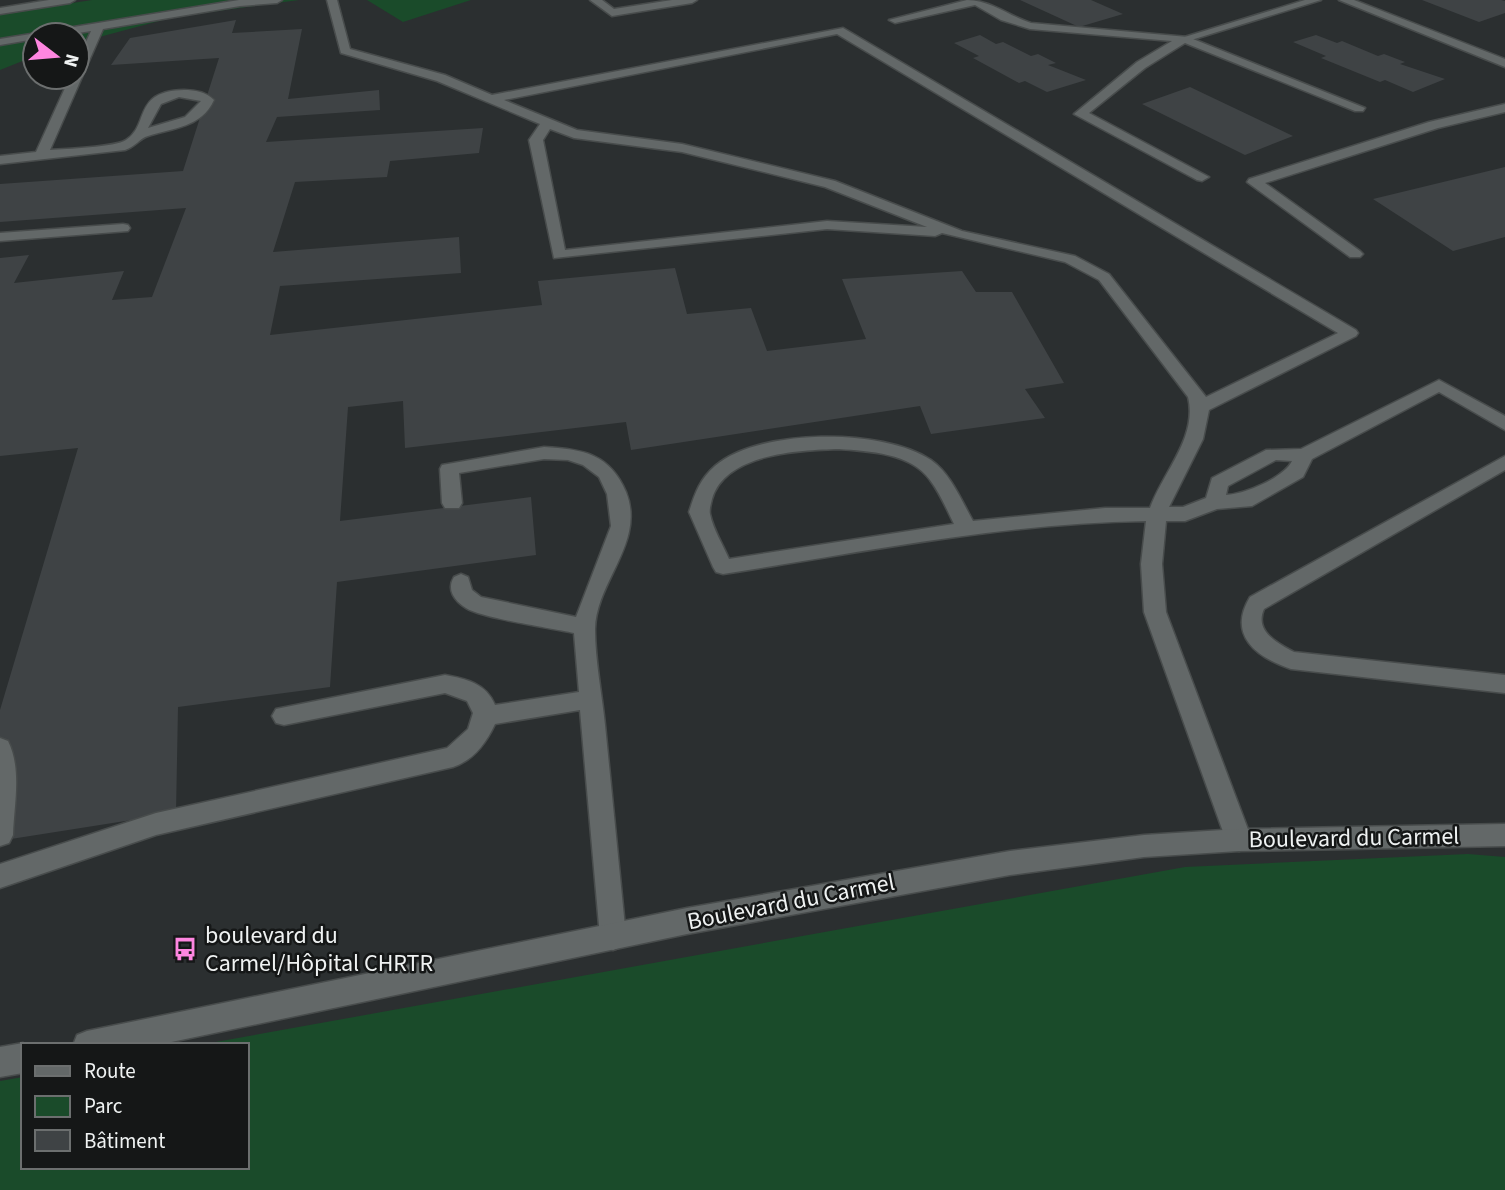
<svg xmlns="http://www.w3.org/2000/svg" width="1505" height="1190" viewBox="0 0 1505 1190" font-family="'Source Sans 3',sans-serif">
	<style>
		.green { fill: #1a4b2a }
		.building { fill: #3f4345 }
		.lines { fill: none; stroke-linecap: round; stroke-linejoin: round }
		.lane-casing { stroke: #484c4c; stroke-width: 3 }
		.street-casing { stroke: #484c4c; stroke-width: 3 }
		.secondary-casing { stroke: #484c4c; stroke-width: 3 }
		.lane { fill: #636868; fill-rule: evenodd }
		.street { fill: #636868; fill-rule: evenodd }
		.secondary { fill: #636868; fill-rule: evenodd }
		.labels { text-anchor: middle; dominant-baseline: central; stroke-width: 5; stroke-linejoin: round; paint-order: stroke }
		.near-street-label { font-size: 24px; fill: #eff2f2; stroke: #151717 }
		.near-poi-label { font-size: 24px; fill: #eff2f2; stroke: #151717; text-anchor: start }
	</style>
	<rect width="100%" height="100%" fill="#2b2f30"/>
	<path class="green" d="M92,0h207l-125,17 -97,26v-8h-42v21l-35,14v-56z
		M367,0h104l-68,22z
		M1468,854l37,3v333h-1505v-109l23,-4v90h224v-122h-48l986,-178z"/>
	<path class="building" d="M1020,0h71l32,14 -44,13z
		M1422,0h79l4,1v12l-26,9z
		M236,20l-4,13 70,-4 -14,70 91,-9 1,20 -103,7 -11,25 217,-14 -4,25 -89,8 -3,16 -92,5 -22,70 186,-15 2,36 -181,13 -10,49 272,-30 -4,-24 137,-13 12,46 64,-6 16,43 99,-12 -24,-60 120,-8 14,21h36l52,91 -39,6 20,29 -114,16 -11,-28 -289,44 -5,-28 -221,26 -2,-47 -55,6 -8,114 191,-24 5,58 -199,27 -7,105 -152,20 -2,106 -165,26 -11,-50v-79l78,-262 -78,8v-198l29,-3 -15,28 110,-12 -12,29 40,-3 34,-89 -186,14v-38l183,-13 36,-113 -108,7 19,-27z
		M980,35l16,9 7,-2 28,14 7,-2 18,9 -8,2 38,15 -39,12 -22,-11 -6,2 -46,-25 6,-2 -25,-13z
		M1316,35l21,8 5,-2 36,15 6,-2 21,8 -5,2 45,15 -32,13 -28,-12 -5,2 -59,-24 5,-2 -33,-14z
		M1190,87l103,49 -48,19 -103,-51z
		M1505,167v70l-52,14 -80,-52z"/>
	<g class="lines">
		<g class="lane-casing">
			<path id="lane" d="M239,0h43l-5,3 -37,3 -137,23 -53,121c15,-1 66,-3 76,-10 24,-15 6,-49 58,-50 11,0 22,2 30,10 -12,27 -41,28 -66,36 -8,2 -13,11 -23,14l-125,14v-8l36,-4 34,-75h7v-15l14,-31 -26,4h-30v4l-35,6v-6zM179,97l22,4 -16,16 -37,11 13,-24z
				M327,0h10l13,49 95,26 47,20 351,-67 513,302 2,3 -2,3 -147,74 -6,29 -34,68h14l23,-9 6,-20 54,-28 35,-1 138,-69 66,36v14l-66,-38 -127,67 -9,18 -51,29 -35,3 -32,12h-19l-4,43 4,48 86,228 -4,8 -9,3 -9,-3 -4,-8 -82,-228 -3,-48 5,-43c-142,2 -283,31 -423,53l-7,-2 -3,-5 -24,-55c6,-19 11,-33 26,-46 44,-38 168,-38 216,-6 20,14 30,40 42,61l132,-13h45c13,-36 48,-71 38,-111l-89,-117 -34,-18 -123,-29 -7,3 -108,-7 -273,29 -25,-118 11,-16 -103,-43 -96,-28zM837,34l501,299 -132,64 -97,-123 -34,-18 -113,-25 -127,-50 -153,-37 -105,-14 -73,-30zM550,129l24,9 108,14 143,35 102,40 -100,-6 -262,29 -22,-110zM839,449c30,2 72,4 91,31 10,13 17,30 24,44l-225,35c-6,-14 -16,-30 -19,-45 -1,-5 1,-10 2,-15 13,-46 89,-49 127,-50zM1276,460l16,1c-8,17 -48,33 -66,34l2,-9z
				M590,0h12l12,9 58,-9h25l-5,3 -80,13z
				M967,0c23,0 42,16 64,23l157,14 177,71 -2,3h-8l-170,-68 -40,25 -56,45 120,64 -7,4 -5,-1 -123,-66 63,-52 35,-21 -142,-12 -29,-9 -26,-15 -80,18 -6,-3z
				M1505,104v8l-67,16 -173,55 95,68 3,3 -3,3h-10l-103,-75 2,-3 180,-57z
				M123,224l5,1 2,3 -2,3 -128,10v-8z
				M544,447c39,2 66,7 82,45 20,50 -30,89 -31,137 0,32 7,65 10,96 7,70 14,141 21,212l-3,9 -10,4 -10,-4 -3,-9 -20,-227 -85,14c-9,19 -21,36 -42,43l-297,68 -156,53v-24l156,-51 291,-65 21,-19 5,-16 -6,-12 -22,-8 -161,32 -8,-2 -4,-7 4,-7 169,-34c21,4 41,8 50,30l84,-13 -5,-59c-22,-5 -93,-15 -108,-25 -11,-7 -20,-18 -12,-31l7,-3 7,3 4,13 9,7 95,20 35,-91 -4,-32 -8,-17 -16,-12 -15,-5 -24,-1 -85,14 3,30 -3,5h-14l-3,-5 -2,-34 2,-4z
				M1505,456v14l-241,139c-10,22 13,34 30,43l211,23v18l-214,-24c-35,-12 -64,-34 -41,-72z
				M0,738l8,3c14,28 6,64 5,94l-4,8 -9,3z"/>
		</g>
		<g class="street-casing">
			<path id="street" d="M49,0h26l-5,3 -70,11v-6z
				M1305,0h16l-133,41 -10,-2z
				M1339,0h15l151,59v8z"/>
		</g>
		<g class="secondary-casing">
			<path id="secondary" d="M1505,824v22l-266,5 -95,6 -134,18 -323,59 -530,111h-84l4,-10 10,-4 600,-123 323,-57 134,-16 95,-6z
				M23,1043l3,2h-3v28l-23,4v-30z"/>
		</g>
		<use href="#lane" class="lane"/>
		<use href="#street" class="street"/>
		<use href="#secondary" class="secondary"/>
	</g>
	<defs>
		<g id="bus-bare" transform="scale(1.89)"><path d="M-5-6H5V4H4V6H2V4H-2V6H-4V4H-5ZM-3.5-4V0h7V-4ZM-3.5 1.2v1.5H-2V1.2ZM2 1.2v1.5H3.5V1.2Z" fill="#fe86e0" stroke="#151717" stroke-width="2.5" paint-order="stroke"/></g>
	</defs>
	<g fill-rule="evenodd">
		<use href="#bus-bare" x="185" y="949"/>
	</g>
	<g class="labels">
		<g class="near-street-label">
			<text transform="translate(1354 838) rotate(-1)">Boulevard du Carmel</text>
			<text transform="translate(791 902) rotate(-11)">Boulevard du Carmel</text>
		</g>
		<g class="near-poi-label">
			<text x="205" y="935">boulevard du<tspan x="205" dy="28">Carmel/Hôpital CHRTR</tspan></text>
		</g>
	</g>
	<rect x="21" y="1043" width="228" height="126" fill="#151717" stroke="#6c6f6f" stroke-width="2"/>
	<rect x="35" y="1066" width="35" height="10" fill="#636868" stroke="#6c6f6f" stroke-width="2"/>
	<text x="84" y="1078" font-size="21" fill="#eff2f2">Route</text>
	<rect x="35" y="1096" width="35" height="21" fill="#1a4b2a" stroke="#6c6f6f" stroke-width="2"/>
	<text x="84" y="1113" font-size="21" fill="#eff2f2">Parc</text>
	<rect x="35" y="1130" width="35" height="21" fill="#3f4345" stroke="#6c6f6f" stroke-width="2"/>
	<text x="84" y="1148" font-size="21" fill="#eff2f2">Bâtiment</text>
	<g transform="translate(56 56) rotate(106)"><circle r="33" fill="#151717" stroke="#6c6f6f" stroke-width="2"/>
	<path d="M0-5L12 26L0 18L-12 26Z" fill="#fe86e0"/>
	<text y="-10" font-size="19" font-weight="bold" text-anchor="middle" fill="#eff2f2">N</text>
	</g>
</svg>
